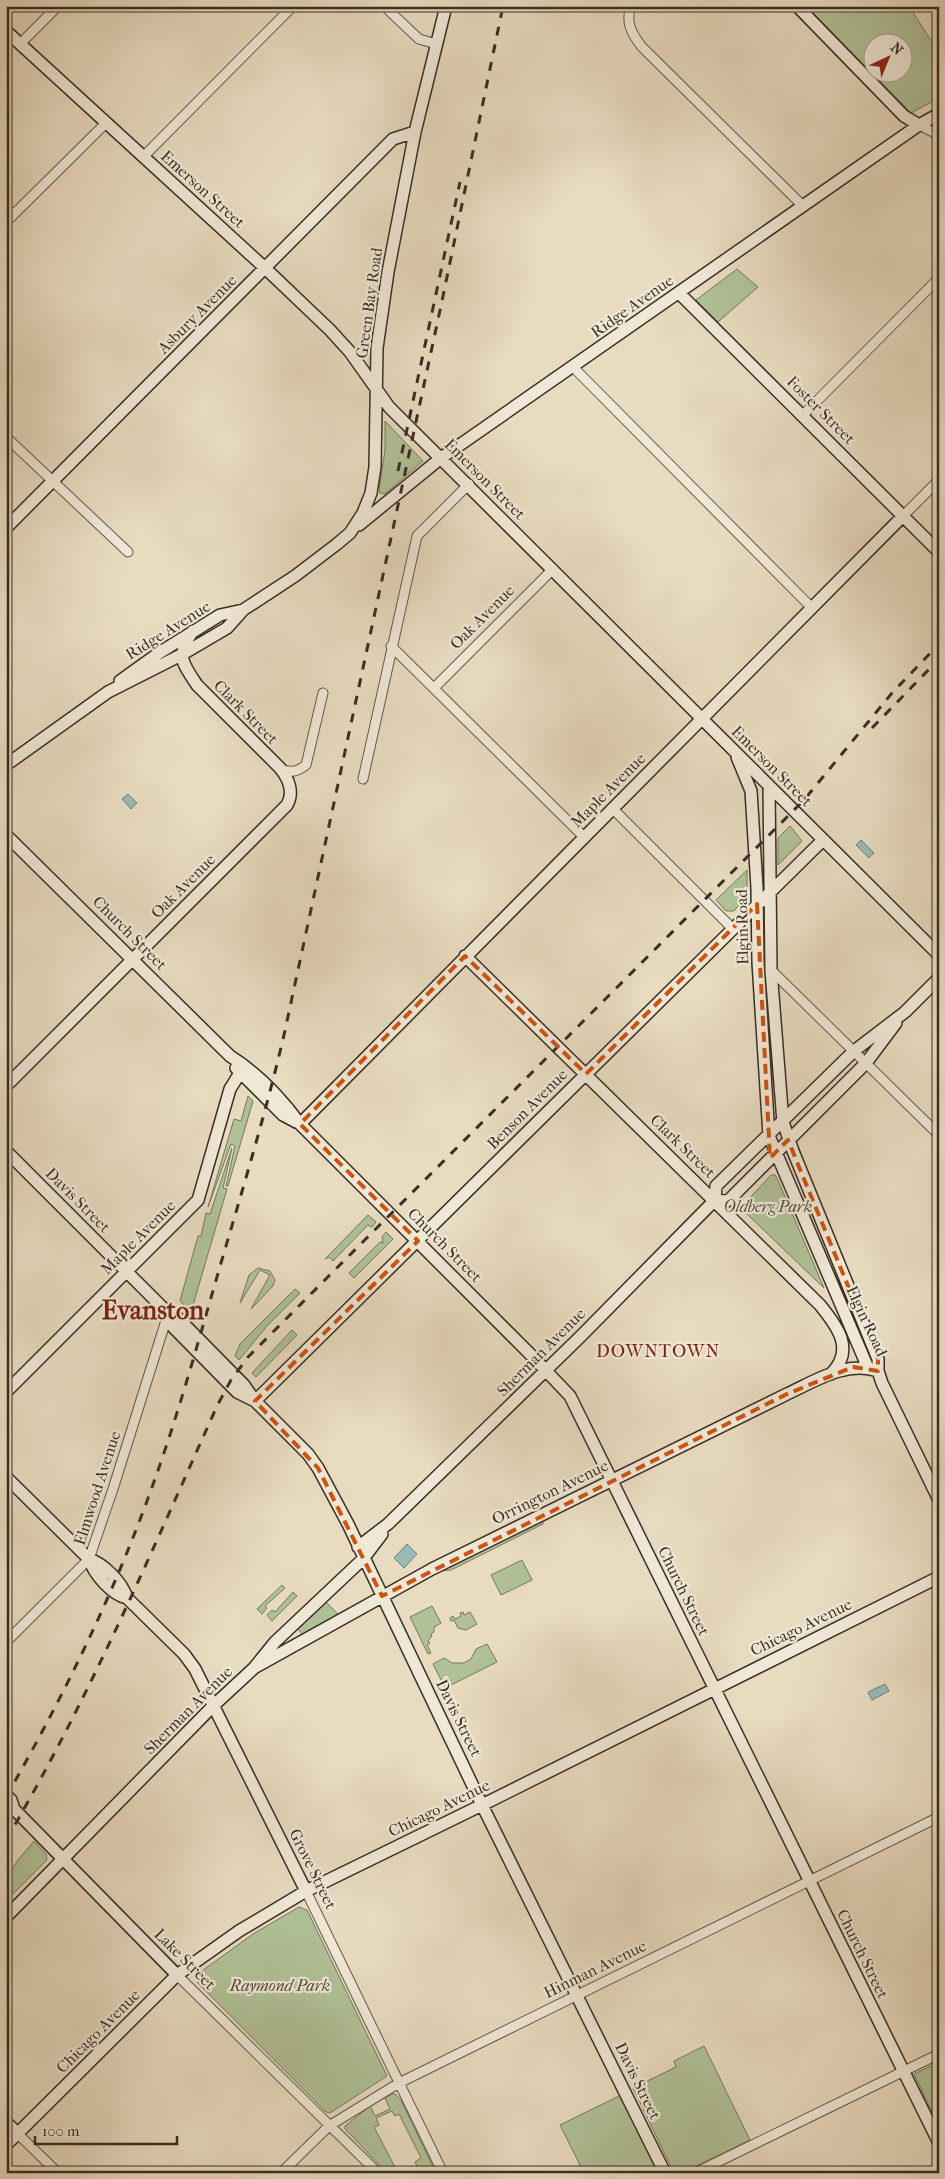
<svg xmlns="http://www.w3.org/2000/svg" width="945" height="2179" viewBox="0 0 945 2179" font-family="'IM FELL French Canon',serif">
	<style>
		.green { fill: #b0c197; stroke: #74785e; fill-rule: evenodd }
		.water { fill: #98bab8; stroke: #72827d }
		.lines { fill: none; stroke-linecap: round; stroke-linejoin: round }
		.street-casing { stroke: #65594b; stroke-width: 11 }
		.secondary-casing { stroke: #392e24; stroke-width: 14 }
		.street { stroke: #f0e8d6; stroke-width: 9 }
		.secondary { stroke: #f0e8d6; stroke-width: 11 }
		.rail { stroke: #392e24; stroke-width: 3; stroke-dasharray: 9 9; stroke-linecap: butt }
		.marked { fill: none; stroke: #ce5310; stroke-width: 4; stroke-dasharray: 10 6; stroke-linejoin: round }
		.labels { text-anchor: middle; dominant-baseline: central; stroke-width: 4.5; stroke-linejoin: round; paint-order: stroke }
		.street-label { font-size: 16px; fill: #392e24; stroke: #f0e8d6 }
		.park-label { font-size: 16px; font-style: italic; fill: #514b3b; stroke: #f0e8d6 }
		.neighbourhood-label { font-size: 18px; letter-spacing: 1px; fill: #7a1f14; stroke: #f0e8d6 }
		.town-label { font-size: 26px; font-weight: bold; fill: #7a1f14; stroke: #f0e8d6 }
	</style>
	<rect width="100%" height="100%" fill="#e8dbc0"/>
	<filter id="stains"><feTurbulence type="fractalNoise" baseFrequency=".004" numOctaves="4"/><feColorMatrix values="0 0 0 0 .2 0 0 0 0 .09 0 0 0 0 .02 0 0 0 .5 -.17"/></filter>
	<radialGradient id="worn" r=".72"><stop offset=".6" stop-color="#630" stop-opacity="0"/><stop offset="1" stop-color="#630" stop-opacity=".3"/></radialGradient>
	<path class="green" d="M806,6h103l30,47v45l-28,15zM872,42h30v30h-30z
		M737,269l21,18 -40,35 -22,-22z
		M385,421l38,40 -38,33 -5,-1 -1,-3 6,-40z
		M790,826l12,15 -24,24v-27z
		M747,870v26l-13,15h-8l-10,-11z
		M248,1096l5,5 -25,85h-2l9,-40 -4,-2 -23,63 26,-88 7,2z
		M232,1148l-9,40 4,1 -36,123 -11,-11 18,-65h3l5,-23 4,1z
		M771,1175h4l2,3 47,110 -78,-75 -1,-10z
		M368,1215l8,7 -4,5 -4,-2 -35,36 -4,-4 -4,2z
		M386,1232l7,7 -39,39 -5,-5 31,-31 3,1 -1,-6z
		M258,1268l12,3 5,9 -2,6 -22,23 19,-34 -10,-5 -20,33 9,-28z
		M295,1289l5,4 -33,33 -28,34 -4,-4 5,-12z
		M292,1330l5,5 -41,42 -4,-4z
		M543,1520v4l-92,46 -11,1z
		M522,1560l10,20 -31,15 -10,-20z
		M282,1585l3,3 -20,18 2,2 -5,6 -5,-5z
		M293,1592l4,4 -25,25 -5,-6 5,-5 3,2z
		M326,1602l13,13 -36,20 -5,-6z
		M432,1606l9,17 -7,4v5l-3,2 1,2 -4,5 2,2 -3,2 4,8 -3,1 -18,-37z
		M463,1612l1,3 6,-3 7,12 -11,6 -8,-2 -4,-8 -3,1 -1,-3 3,-2 2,3 6,-3 -1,-3z
		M487,1644l10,18 -52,26 -12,-24 11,-6 8,5h12l7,-4 5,-10z
		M34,1841l12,13 1,6 -41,41v-23l12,-18z
		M299,1907l8,3 80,166 -57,37 -4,-1 -128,-129 -3,-7 58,-42z
		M704,2046l46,94 -68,33h-8l-41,-85 43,-21 -2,-6z
		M939,2062v64l-25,-52z
		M392,2094h3l6,6 35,73h-16l-5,-11 6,-4 -22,-44 -4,2 -3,-5 -16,7 3,7 -5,2 24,46h-11l-42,-44v-3l25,-20 5,10 15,-7 -5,-11z
		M621,2095l40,78h-77l-24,-48z"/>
	<path class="water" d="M128,794l9,9 -6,6 -9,-10z
		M861,840l13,13 -5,5 -13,-13z
		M407,1544l10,10 -13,14 -10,-10z
		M885,1684l4,7 -17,9 -4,-8z"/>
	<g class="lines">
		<g class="street-casing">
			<path id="street" d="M384,6l35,33 17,5
				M631,6c-6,17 1,28 11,41l161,159
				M20,44l38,-38
				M919,125l20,10
				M143,157l150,-151
				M6,222l100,-99
				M573,367l239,241
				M803,415l136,-137
				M6,437l122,115
				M903,516l36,-36
				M391,646l193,191
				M434,688l119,-119
				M280,769c11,4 17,3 26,-4l17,-72
				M363,779l54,-243 52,-52
				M612,808l121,121
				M771,970l168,165
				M6,1642l83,-83 24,-70 55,-175
				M306,1891l137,282
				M177,1975l201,198
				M18,2134l40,39
				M281,2173l48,-47 70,-43 540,-266
				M695,2173l244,-119"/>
		</g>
		<g class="secondary-casing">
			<path id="secondary" d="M797,6l107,110 15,9
				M6,31l259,237 65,62 20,22 39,55 550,548
				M679,293l260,259
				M359,525l82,-67 478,-333 20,-11
				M6,528l387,-389 22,-7
				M120,681l39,-28 61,-38 23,-5
				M737,757l14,34 6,97 1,74 11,174 99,232
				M6,765l102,-73 73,-37 46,-27 16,-18 52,-34 42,-32 13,-11 13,-20 8,-20 4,-26 2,-119 11,-76 27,-140 31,-126
				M769,786l2,184 12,152 10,29 85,208v12l4,12 57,117
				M6,835l224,221c27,17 51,42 70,68l232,232 38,40 369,747
				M465,956l355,349c18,22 35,45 11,69
				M236,1068l47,47 13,7
				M6,1086l281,-281c7,-12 2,-26 -7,-37l-83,-83c-16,-24 -21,-29 -4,-54
				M300,1124l603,-608
				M6,1151l163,163 8,3 67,68 11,16 53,53 10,14 30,56 134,281 183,368
				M715,1200l12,1 3,-2 136,-136 30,-40
				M169,1314l1,10 67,68 16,8
				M6,1392l192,-192 32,-111 10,-16
				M255,1401l568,-561
				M6,1477l83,82c15,5 33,23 38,39l57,56 11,15 111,222
				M358,1547l30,-23 193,-188 134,-136 1,-14 138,-135 51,-39 34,-34
				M89,1559c5,15 22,35 38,39
				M254,1668l178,-99 355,-175c28,-13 60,-34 91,-23
				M6,1795l5,5 3,9
				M6,1806l8,3 163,166
				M6,1917l207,-211 41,-38 21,-26 88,-83 19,-25
				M6,2122l12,12
				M6,2145l171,-170 62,-44 67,-40 176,-86 457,-228"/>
		</g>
		<use href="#street" class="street"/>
		<use href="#secondary" class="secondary"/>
		<path class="rail" d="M398,471l62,-289
			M872,728l67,-69
			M6,1797c56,-98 107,-201 145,-307 27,-74 48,-151 70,-227 22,-75 45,-151 63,-228l158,-734 61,-295
			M6,1840c82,-139 145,-287 211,-434l14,-26 17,-23 556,-557 88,-107 47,-49"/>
	</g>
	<path class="marked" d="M757,904l13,254 18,-18 90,219v12l-25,-4 -66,27 -405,202 -64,-128 -63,-67 163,-160 -118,-117 165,-168 121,118z"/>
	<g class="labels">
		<g class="street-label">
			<text transform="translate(203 189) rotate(42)">Emerson Street</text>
			<text transform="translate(369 303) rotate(-82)">Green Bay Road</text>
			<text transform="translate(632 306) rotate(-35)">Ridge Avenue</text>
			<text transform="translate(197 314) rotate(-45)">Asbury Avenue</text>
			<text transform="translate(821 410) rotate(45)">Foster Street</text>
			<text transform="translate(485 479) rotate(45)">Emerson Street</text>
			<text transform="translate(482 617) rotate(-45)">Oak Avenue</text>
			<text transform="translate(168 630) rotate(-32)">Ridge Avenue</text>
			<text transform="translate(246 712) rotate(45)">Clark Street</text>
			<text transform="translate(772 766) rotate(45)">Emerson Street</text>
			<text transform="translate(608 790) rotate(-45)">Maple Avenue</text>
			<text transform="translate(183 886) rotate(-45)">Oak Avenue</text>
			<text transform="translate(742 927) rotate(-91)">Elgin Road</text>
			<text transform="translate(130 933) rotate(45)">Church Street</text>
			<text transform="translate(527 1109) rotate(-45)">Benson Avenue</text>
			<text transform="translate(683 1146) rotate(44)">Clark Street</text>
			<text transform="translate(78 1200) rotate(45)">Davis Street</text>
			<text transform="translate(138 1237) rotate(-45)">Maple Avenue</text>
			<text transform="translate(445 1245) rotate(45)">Church Street</text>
			<text transform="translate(867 1321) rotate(65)">Elgin Road</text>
			<text transform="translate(541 1352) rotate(-45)">Sherman Avenue</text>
			<text transform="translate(97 1488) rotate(-72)">Elmwood Avenue</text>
			<text transform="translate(550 1492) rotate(-26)">Orrington Avenue</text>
			<text transform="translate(684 1591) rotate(64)">Church Street</text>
			<text transform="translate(801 1627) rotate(-26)">Chicago Avenue</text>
			<text transform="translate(188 1710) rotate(-45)">Sherman Avenue</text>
			<text transform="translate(459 1718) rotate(64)">Davis Street</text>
			<text transform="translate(439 1808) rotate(-26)">Chicago Avenue</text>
			<text transform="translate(313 1869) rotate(64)">Grove Street</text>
			<text transform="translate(863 1954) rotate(64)">Church Street</text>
			<text transform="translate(185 1959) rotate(45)">Lake Street</text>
			<text transform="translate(595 1969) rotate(-26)">Hinman Avenue</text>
			<text transform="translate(98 2031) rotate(-45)">Chicago Avenue</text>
			<text transform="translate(638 2081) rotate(64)">Davis Street</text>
		</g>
		<g class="park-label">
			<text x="768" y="1206">Oldberg Park</text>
			<text x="280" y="1985">Raymond Park</text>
		</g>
		<g class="neighbourhood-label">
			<text x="658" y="1351">DOWNTOWN</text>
		</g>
		<g class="town-label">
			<text x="153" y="1310">Evanston</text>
		</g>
	</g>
	<rect width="945" height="2179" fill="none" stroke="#e8dbc0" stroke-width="25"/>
	<rect x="8" y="8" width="930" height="2164" fill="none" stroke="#392e24" stroke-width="2.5"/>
	<rect x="12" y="12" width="920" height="2154" fill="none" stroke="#392e24"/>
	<g transform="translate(888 58) rotate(44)"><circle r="24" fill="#f0e8d6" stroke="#a79e8f"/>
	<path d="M0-4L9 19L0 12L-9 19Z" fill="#8f2418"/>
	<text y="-8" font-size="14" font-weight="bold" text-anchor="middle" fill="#392e24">N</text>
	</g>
	<path d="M35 2136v8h142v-8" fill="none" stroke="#392e24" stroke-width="2.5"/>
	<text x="42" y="2136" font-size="15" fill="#392e24" stroke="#f0e8d6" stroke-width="4" paint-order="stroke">100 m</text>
	<rect width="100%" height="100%" filter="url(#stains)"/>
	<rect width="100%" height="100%" fill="url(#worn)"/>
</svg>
